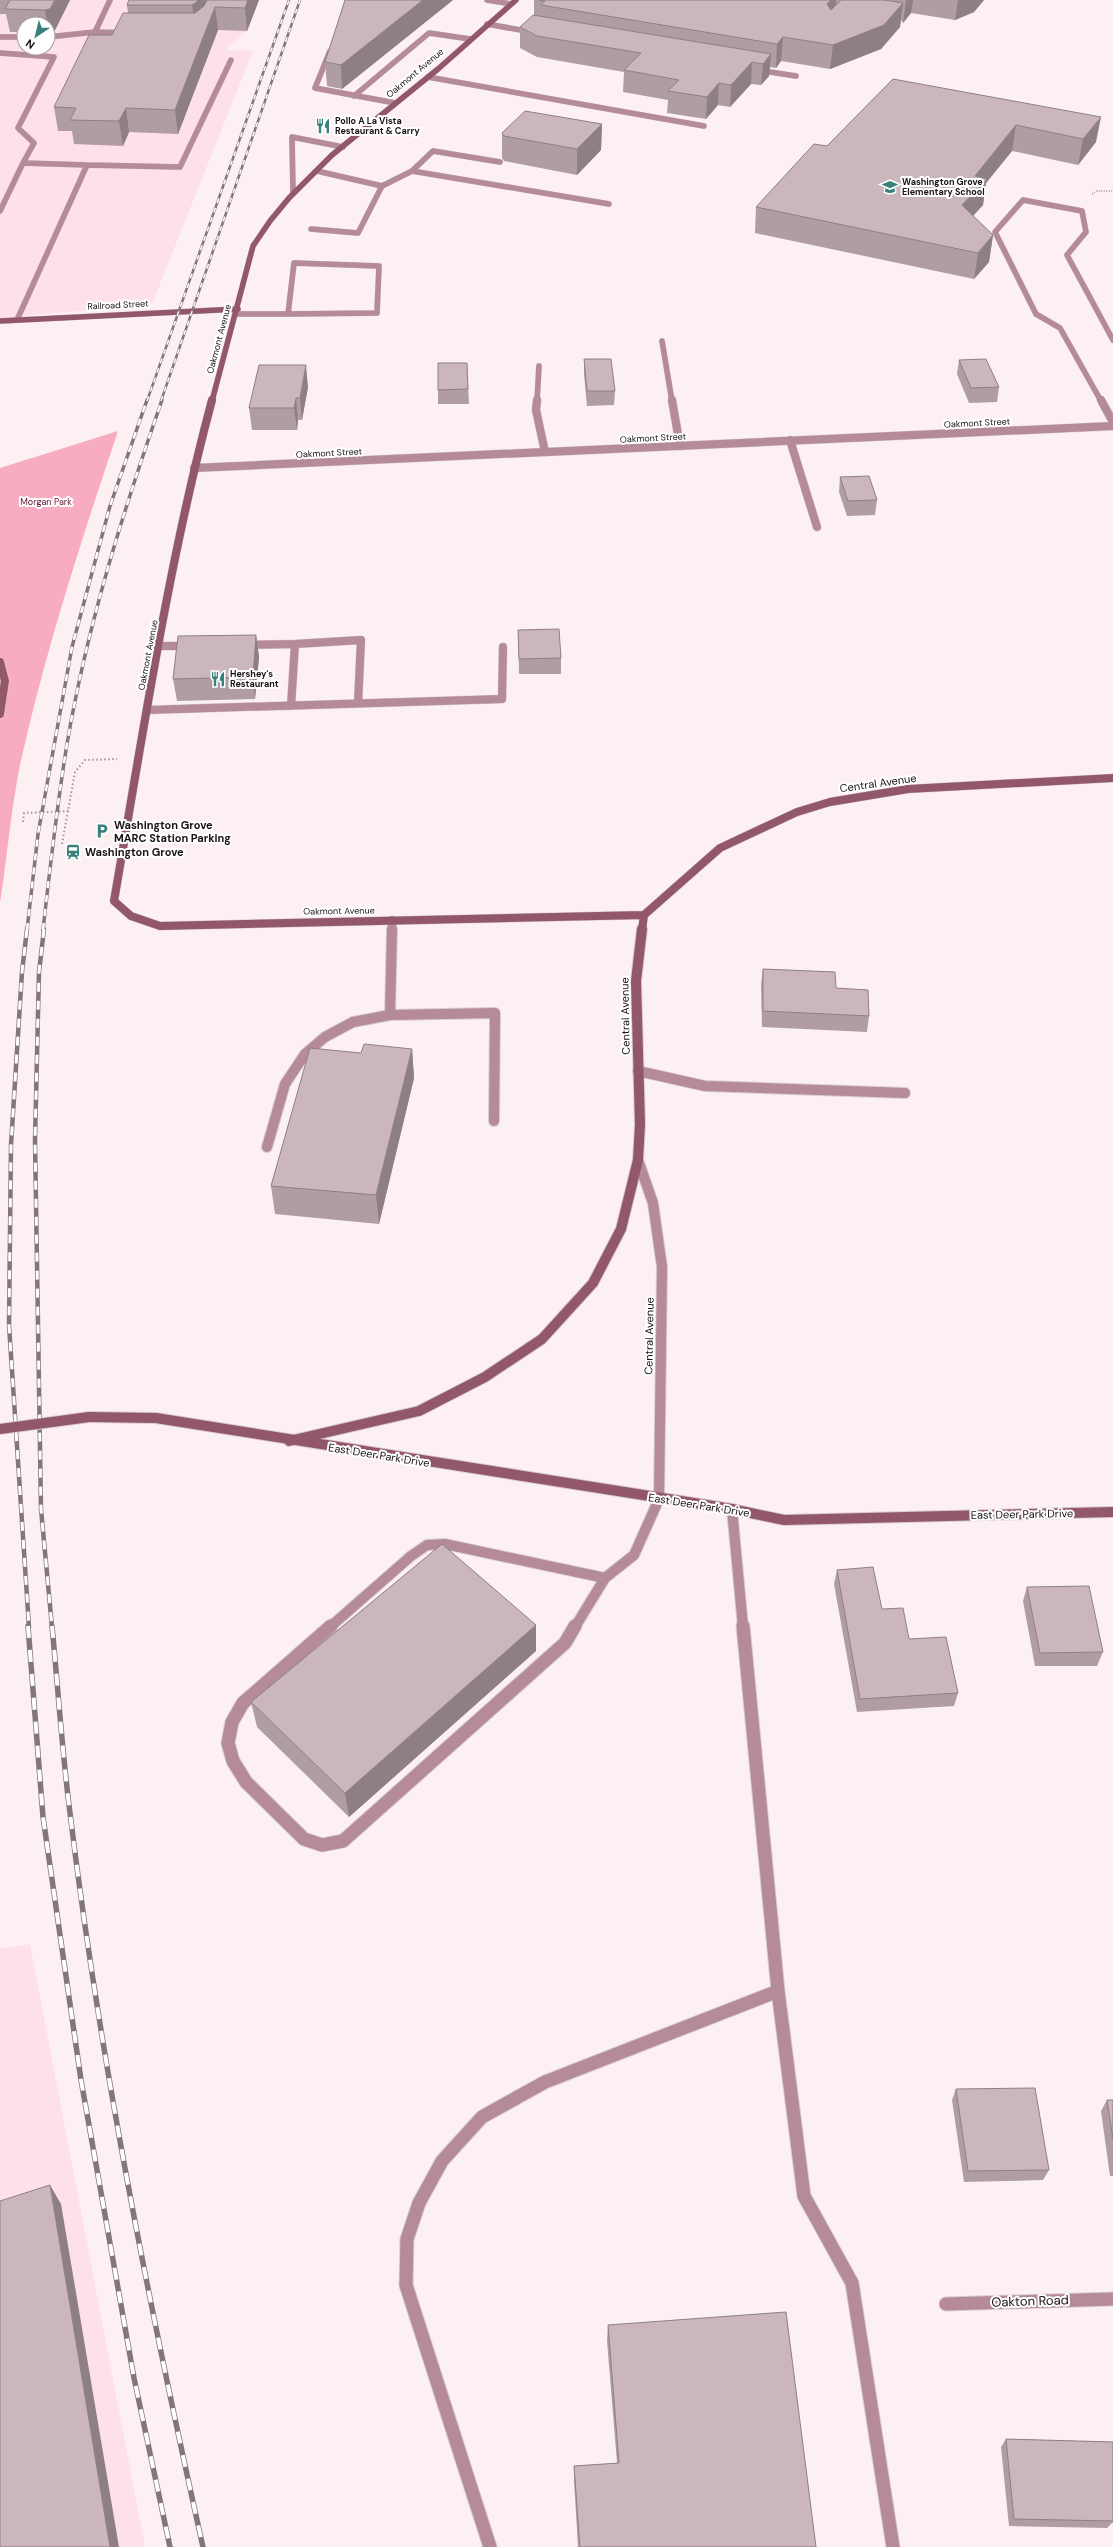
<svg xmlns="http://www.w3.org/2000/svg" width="1113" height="2547" viewBox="0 0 1113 2547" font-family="'DM Sans',sans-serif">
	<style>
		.built { fill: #fee0e8; fill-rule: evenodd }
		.green { fill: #f8acc1 }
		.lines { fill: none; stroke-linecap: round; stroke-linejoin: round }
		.lane-far3-casing { stroke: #d9cccf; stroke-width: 6 }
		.lane-far2-casing { stroke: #d9cccf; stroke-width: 9 }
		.lane-far1-casing { stroke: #d9cccf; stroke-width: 12 }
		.lane-casing { stroke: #d9cccf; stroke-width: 15 }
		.street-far3-casing { stroke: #d9cccf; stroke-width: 6 }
		.street-far2-casing { stroke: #d9cccf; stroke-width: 9 }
		.street-far1-casing { stroke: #d9cccf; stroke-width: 12 }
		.street-casing { stroke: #d9cccf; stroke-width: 15 }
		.secondary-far2-casing { stroke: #d9cccf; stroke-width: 6 }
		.secondary-far1-casing { stroke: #d9cccf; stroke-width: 9 }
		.secondary-casing { stroke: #d9cccf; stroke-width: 12 }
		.path-far1 { stroke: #9f9496; stroke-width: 1.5; stroke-dasharray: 1 1.5; stroke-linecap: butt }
		.path { stroke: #9f9496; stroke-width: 2; stroke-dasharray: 1.5 2.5; stroke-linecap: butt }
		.lane-far3 { stroke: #b48b96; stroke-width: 5.5 }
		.lane-far2 { stroke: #b48b96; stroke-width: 8 }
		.lane-far1 { stroke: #b48b96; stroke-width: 10 }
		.lane { stroke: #b48b96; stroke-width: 13 }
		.street-far3 { stroke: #b48b96; stroke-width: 5.5 }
		.street-far2 { stroke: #b48b96; stroke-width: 8 }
		.street-far1 { stroke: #b48b96; stroke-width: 10 }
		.street { stroke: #b48b96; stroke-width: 13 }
		.secondary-far2 { stroke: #925869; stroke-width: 5.5 }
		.secondary-far1 { stroke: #925869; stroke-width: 8 }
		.secondary { stroke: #925869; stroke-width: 10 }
		.rail-far3-casing { stroke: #817779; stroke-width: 2.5 }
		.rail-far2-casing { stroke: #817779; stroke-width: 3.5 }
		.rail-far1-casing { stroke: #817779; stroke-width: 4.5 }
		.rail-casing { stroke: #817779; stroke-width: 5.5 }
		.rail-far3 { stroke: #fff; stroke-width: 1.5; stroke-dasharray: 5; stroke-linecap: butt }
		.rail-far2 { stroke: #fff; stroke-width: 2.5; stroke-dasharray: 7; stroke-linecap: butt }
		.rail-far1 { stroke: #fff; stroke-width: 3; stroke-dasharray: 9; stroke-linecap: butt }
		.rail { stroke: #fff; stroke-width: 4; stroke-dasharray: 12; stroke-linecap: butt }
		.secondary-bridge-casing { stroke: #d9cccf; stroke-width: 12; stroke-linecap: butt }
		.secondary-bridge { stroke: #925869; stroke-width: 10 }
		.wall { fill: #af9da1 }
		.shaded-wall { fill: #8e7f83 }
		.building { fill: #cbb6bb; stroke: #8e7f83 }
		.labels { text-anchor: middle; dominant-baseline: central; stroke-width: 4; stroke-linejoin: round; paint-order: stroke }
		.far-street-label { font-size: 9px; fill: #1a1214; stroke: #fff }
		.far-poi-label { font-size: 9px; font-weight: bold; fill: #1a1214; stroke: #fff; text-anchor: start }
		.far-park-label { font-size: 9px; fill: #651335; stroke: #fff }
		.street-label { font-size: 11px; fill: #1a1214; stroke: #fff }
		.poi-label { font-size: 11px; font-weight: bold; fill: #1a1214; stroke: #fff; text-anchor: start }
		.near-street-label { font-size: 13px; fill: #1a1214; stroke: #fff }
	</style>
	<rect width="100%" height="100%" fill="#fdf0f3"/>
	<path class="built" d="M0,0h259l-11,30 -21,18v2l26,1 -101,253 -152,14zM24,24h24v24h-24z
		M30,1944l115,603h-145v-598z"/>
	<path class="green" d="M118,431c-37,110 -73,221 -98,334 -9,45 -13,92 -20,138v-435z"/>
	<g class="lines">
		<g class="lane-far3-casing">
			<path id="lane-far3" d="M487,0l24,4
				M95,32l32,1
				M0,37h24
				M48,37l47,-5 15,-32
				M330,51l-15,37 80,15
				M0,53l54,4 -36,71 16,15 -11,20 64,2 -70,155
				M428,77l276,49
				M354,96l75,-63 41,6
				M87,165l93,2 51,-107
				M412,171l197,33
				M382,186l30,-15 21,-20 67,11
				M293,192l-1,-55 51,10
				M0,211l23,-48
				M311,229l47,4 24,-47 -65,-15
				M294,263l85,3 -2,47 -89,1z
				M236,314h52
				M662,341l10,60
				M537,401l2,-35
				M1101,401l-41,-73 -24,-14 -41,-82 28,-32 59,11 4,21 -19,23 46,85"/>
		</g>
		<g class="lane-far2-casing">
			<path id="lane-far2" d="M537,400l-1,10 9,42
				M672,400l8,46
				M1101,400l12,22
				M790,440l27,87
				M243,645l52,-1
				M160,646h29
				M291,706l4,-62 66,-4 -3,63
				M147,710l355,-11 1,-52
				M392,930v-10"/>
		</g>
		<g class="lane-far1-casing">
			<path id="lane-far1" d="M392,929l-2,86 105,-2 -1,108
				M638,1071l67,15 200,7
				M267,1147l18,-63 20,-30 20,-17 28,-15 37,-7
				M732,1509l11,118
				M605,1578l29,-23 25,-56
				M330,1627l81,-71 16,-11 18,-1 160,34
				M575,1627l30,-49"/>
		</g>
		<g class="lane-casing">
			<path id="lane" d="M331,1626l-88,77 -11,19 -4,21 5,18 13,21 58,57 18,6 21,-4 222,-198 10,-17
				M743,1626l35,365 26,205 48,87 41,264
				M490,2547l-84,-262 1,-46 12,-36 23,-42 40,-44 63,-35 233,-91"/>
		</g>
		<g class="street-far3-casing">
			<path id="street-far3" d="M487,24l45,8
				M757,70l39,6"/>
		</g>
		<g class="street-far2-casing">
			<path id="street-far2" d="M194,468l919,-42"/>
		</g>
		<g class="street-far1-casing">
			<path id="street-far1" d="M638,1160l15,43 9,64 -3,232"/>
		</g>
		<g class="street-casing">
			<path id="street" d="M946,2304l167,-5"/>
		</g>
		<g class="secondary-far2-casing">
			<path id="secondary-far2" d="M0,321l238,-12
				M212,401l41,-155 17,-25 19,-23 43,-43 106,-86 78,-69"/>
		</g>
		<g class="secondary-far1-casing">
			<path id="secondary-far1" d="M212,400c-44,164 -69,334 -98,501l17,15 29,10 484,-11
				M0,662l5,19 -5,33
				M642,930l2,-15 76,-67 77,-36 33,-10 78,-13 205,-11"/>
		</g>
		<g class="secondary-casing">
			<path id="secondary" d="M89,1417l67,1 576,91 52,11 329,-8
				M289,1441l130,-30 66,-34 57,-38 51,-56 28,-54 17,-69 2,-36 -4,-143 6,-52"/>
		</g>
		<path class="path-far1" d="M1092,194l5,-3h16"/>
		<path class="path" d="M23,822l1,-9 45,-2
			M62,844l13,-72 10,-12 32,-1"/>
		<use href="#lane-far3" class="lane-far3"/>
		<use href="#lane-far2" class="lane-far2"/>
		<use href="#lane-far1" class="lane-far1"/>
		<use href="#lane" class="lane"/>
		<use href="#street-far3" class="street-far3"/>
		<use href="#street-far2" class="street-far2"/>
		<use href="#street-far1" class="street-far1"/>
		<use href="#street" class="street"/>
		<use href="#secondary-far2" class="secondary-far2"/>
		<use href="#secondary-far1" class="secondary-far1"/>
		<use href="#secondary" class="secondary"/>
		<g class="rail-far3-casing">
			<path id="rail-far3" d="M147,401l142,-401
				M161,401l139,-401"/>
		</g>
		<g class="rail-far2-casing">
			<path id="rail-far2" d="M27,930l11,-96 34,-187 38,-141 37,-106
				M43,930c7,-63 14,-125 24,-186 20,-118 56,-232 95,-344"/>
		</g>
		<g class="rail-far1-casing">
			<path id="rail-far1" d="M27,929l-5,43 -11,173 -2,180 20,302
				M44,929l-5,43 -4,168 6,369 11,118"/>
		</g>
		<g class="rail-casing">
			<path id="rail" d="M28,1626l15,191 38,263 53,298 36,169
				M52,1626c6,62 10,125 18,187 30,247 79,492 133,734"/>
		</g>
		<use href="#rail-far3" class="rail-far3"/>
		<use href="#rail-far2" class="rail-far2"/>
		<use href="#rail-far1" class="rail-far1"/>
		<use href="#rail" class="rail"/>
		<g class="secondary-bridge-casing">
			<path id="secondary-bridge" d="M0,1429l89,-12"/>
		</g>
		<use href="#secondary-bridge" class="secondary-bridge"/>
	</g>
	<path class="wall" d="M0,0h70l-16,32 -6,1v-9h-24v8h-14l-4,-18h-6z
		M129,0h130l-12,31 -29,-1 -40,104 -49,-2 -6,14 -49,-2 -2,-13h-14l-4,-24 58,-72 16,-22 -1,-8z
		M345,0h108l-111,89 -15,-3 -2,-24z
		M534,0h450l-10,12 -19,8 -44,-7 -8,10 -2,-3 -1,7 -19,22 -51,20 -49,-8 -5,7 -6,-1 -1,9 -8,9 -10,-1 -21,23 -12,-2 -12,14 -39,-6 1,-13 -45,-8 1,-20 -87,-15 -17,-9v-21l14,-12z
		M893,79l203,63 -18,23 -66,-14 -26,32 -3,22 -10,11 20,19 -4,27 -15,17 -219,-46 1,-26 71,-61z
		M602,124l-1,26 -24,25 -73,-14 -2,-3v-25z
		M584,359l31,32 -1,14 -27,1 -3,-32z
		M959,360l40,27 -2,15 -28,1 -12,-29z
		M467,363l2,41h-31v-14z
		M308,387l-6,33h-4l-1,10h-45l-3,-22z
		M840,477l37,23 -2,15 -28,1 -8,-24z
		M518,630l43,28v16h-42z
		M256,635l3,22 -4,42 -78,2 -4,-22z
		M763,969l73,19 33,28 -2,16 -105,-5 -1,-42z
		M412,1049l2,29 -35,146 -104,-10 -4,-28 90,-133z
		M837,1570l45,39 76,84 -4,13 -97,6 -23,-128z
		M1027,1587l76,65 -6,14h-62l-12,-65z
		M536,1625v26l-187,166 -92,-90 -6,-25z
		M956,2089l93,81 -6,10 -79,2 -12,-82z
		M1107,2100h6v76h-3l-9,-65z
		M608,2325l208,222h-238l-4,-67v-14l43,-3 -10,-122z
		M1006,2439l107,3v81h-1l-5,5 -98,-2 -8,-79z"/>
	<path class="shaded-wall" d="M55,0h15l-16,32 -5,1 -1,-9h-1l-2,-14z
		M198,0h11l-14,28 -3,-23z
		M248,0h11l-12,31 -2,-23z
		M423,0h30l-111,89 -1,-24z
		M831,0h5l-1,17 -8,-13z
		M906,0h7l-2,13 -8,10z
		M958,0h26l-10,12 -19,8z
		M903,3l-3,24 -19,22 -51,20 3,-24z
		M215,7l3,23 -40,104 -3,-24z
		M783,37l-2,24 -5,7 1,-24z
		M771,54l-2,22 -8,9 2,-21z
		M752,62l-1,22 -21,23 1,-22z
		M719,83l-1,22 -12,14 1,-22z
		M126,108l3,24 -6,14 -4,-25z
		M1101,117l-5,25 -18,23 5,-26z
		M602,124l-1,26 -24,25v-26z
		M1016,125l-4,26 -26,32 -3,22 -24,26 3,-26 13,-29z
		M993,235l-4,27 -15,17 4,-26z
		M306,365l2,22 -6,33 -2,-22z
		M296,398l2,22 -1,10 -3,-22z
		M256,635l3,22 -4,42 -2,-22z
		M412,1049l2,29 -35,146 -3,-29z
		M536,1625v26l-187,166 -4,-24z
		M50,2185l11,19 58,343h-9z"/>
	<path class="building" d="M10,0h45l-5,9 -5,1 -40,-1z
		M129,0h69l-1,2 -5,3h-65z
		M207,0h41l-3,8 -30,-1 -40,103 -49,-2 -7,13 -49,-1 6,-12 -22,-1 35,-72h23l11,-22h72l9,-7z
		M345,0h78l-82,65 -16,-3z
		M539,0h292l-4,4 4,6 10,-10h43l19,3 -19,22 -51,20 -50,-8 -6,7 -236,-39 4,-4z
		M533,15l238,39 -8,10 -11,-2 -21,23 -12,-2 -12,14 -39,-6 11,-11 -55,-10 17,-17 -104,-17 -17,-9z
		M893,79l208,38 -18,22 -67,-14 -41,51 12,3 -25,26 31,30 -15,18 -222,-46 58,-63 13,2z
		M525,111l77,13 -25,25 -73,-13 -2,-3z
		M584,359h27l4,32h-28z
		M986,359l13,28 -28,1 -12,-28z
		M438,363h29l1,26 -30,1z
		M259,365h47l-6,33h-4l-2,10h-45z
		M869,476l8,24 -29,1 -8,-24z
		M559,629l2,29 -42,1 -1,-29z
		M256,635l-3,42 -80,2 5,-43z
		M763,969l72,3 1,16 32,2 1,26 -106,-5z
		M364,1044l48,5 -36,146 -105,-9 39,-138 51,5z
		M442,1544l94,81 -191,168 -94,-91z
		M873,1567l9,42 21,-1 6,31 37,-2 12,56 -98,6 -23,-129z
		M1089,1586l14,66 -63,1 -13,-66z
		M1035,2088l14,82 -81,1 -12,-82z
		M1107,2100h6v39z
		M50,2185l60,362h-110v-346z
		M786,2312l30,235h-236l-6,-81 45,-3 -11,-138z
		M1006,2439l107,3v79l-99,-2z"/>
	<defs>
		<g id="restaurant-bare" transform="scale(1.2)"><path d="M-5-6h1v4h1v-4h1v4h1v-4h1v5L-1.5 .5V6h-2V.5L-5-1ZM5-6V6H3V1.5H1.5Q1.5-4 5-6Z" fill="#39807a" stroke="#fff" stroke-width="2.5" paint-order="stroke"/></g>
		<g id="school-bare" transform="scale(1.2)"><path d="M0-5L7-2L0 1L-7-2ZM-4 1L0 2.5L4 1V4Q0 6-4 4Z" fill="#39807a" stroke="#fff" stroke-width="2.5" paint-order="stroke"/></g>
		<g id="parking-bare" transform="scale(1.2)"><path d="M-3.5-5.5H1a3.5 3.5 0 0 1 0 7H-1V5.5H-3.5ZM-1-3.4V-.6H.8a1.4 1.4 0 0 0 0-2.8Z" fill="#39807a" stroke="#fff" stroke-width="2.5" paint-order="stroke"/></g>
		<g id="station-bare" transform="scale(1.2)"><path d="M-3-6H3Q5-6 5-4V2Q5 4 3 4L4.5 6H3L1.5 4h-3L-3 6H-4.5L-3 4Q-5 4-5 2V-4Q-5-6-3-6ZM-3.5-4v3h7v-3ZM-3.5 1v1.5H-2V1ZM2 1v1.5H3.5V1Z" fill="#39807a" stroke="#fff" stroke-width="2.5" paint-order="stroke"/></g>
	</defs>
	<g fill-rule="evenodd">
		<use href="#restaurant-bare" x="323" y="126"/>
		<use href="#school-bare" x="890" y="187"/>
		<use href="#restaurant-bare" x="218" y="679"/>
		<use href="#parking-bare" x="102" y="831"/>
		<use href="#station-bare" x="73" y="852"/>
	</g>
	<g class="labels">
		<g class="far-street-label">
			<text transform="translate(415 73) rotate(-40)">Oakmont Avenue</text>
			<text transform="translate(118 305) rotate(-3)">Railroad Street</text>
			<text transform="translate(219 339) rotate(-75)">Oakmont Avenue</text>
			<text transform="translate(977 423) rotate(-3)">Oakmont Street</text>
			<text transform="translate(653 438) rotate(-3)">Oakmont Street</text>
			<text transform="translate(329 453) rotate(-3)">Oakmont Street</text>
			<text transform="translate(148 655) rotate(-79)">Oakmont Avenue</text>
			<text transform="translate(339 911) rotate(-1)">Oakmont Avenue</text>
		</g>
		<g class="far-poi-label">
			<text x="335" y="121">Pollo A La Vista<tspan x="335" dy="10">Restaurant &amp; Carry</tspan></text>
			<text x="902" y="182">Washington Grove<tspan x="902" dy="10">Elementary School</tspan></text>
			<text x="230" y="674">Hershey's<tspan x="230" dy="10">Restaurant</tspan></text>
		</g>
		<g class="far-park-label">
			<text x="46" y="502">Morgan Park</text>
		</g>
		<g class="street-label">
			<text transform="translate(878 783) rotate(-8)">Central Avenue</text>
			<text transform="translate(625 1016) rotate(-91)">Central Avenue</text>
			<text transform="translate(649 1336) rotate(-89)">Central Avenue</text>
			<text transform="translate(379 1455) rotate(9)">East Deer Park Drive</text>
			<text transform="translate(699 1505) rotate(9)">East Deer Park Drive</text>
			<text transform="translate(1022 1514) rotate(-1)">East Deer Park Drive</text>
		</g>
		<g class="poi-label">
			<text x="114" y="825">Washington Grove<tspan x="114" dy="13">MARC Station Parking</tspan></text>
			<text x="85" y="852">Washington Grove</text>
		</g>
		<g class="near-street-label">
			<text transform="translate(1030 2301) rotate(-2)">Oakton Road</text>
		</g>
	</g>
	<g transform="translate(36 36) rotate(215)"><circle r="19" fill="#ffffff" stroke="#a3a0a1"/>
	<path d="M0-3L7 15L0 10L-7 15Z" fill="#39807a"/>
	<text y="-6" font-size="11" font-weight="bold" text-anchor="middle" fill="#1a1214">N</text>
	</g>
</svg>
